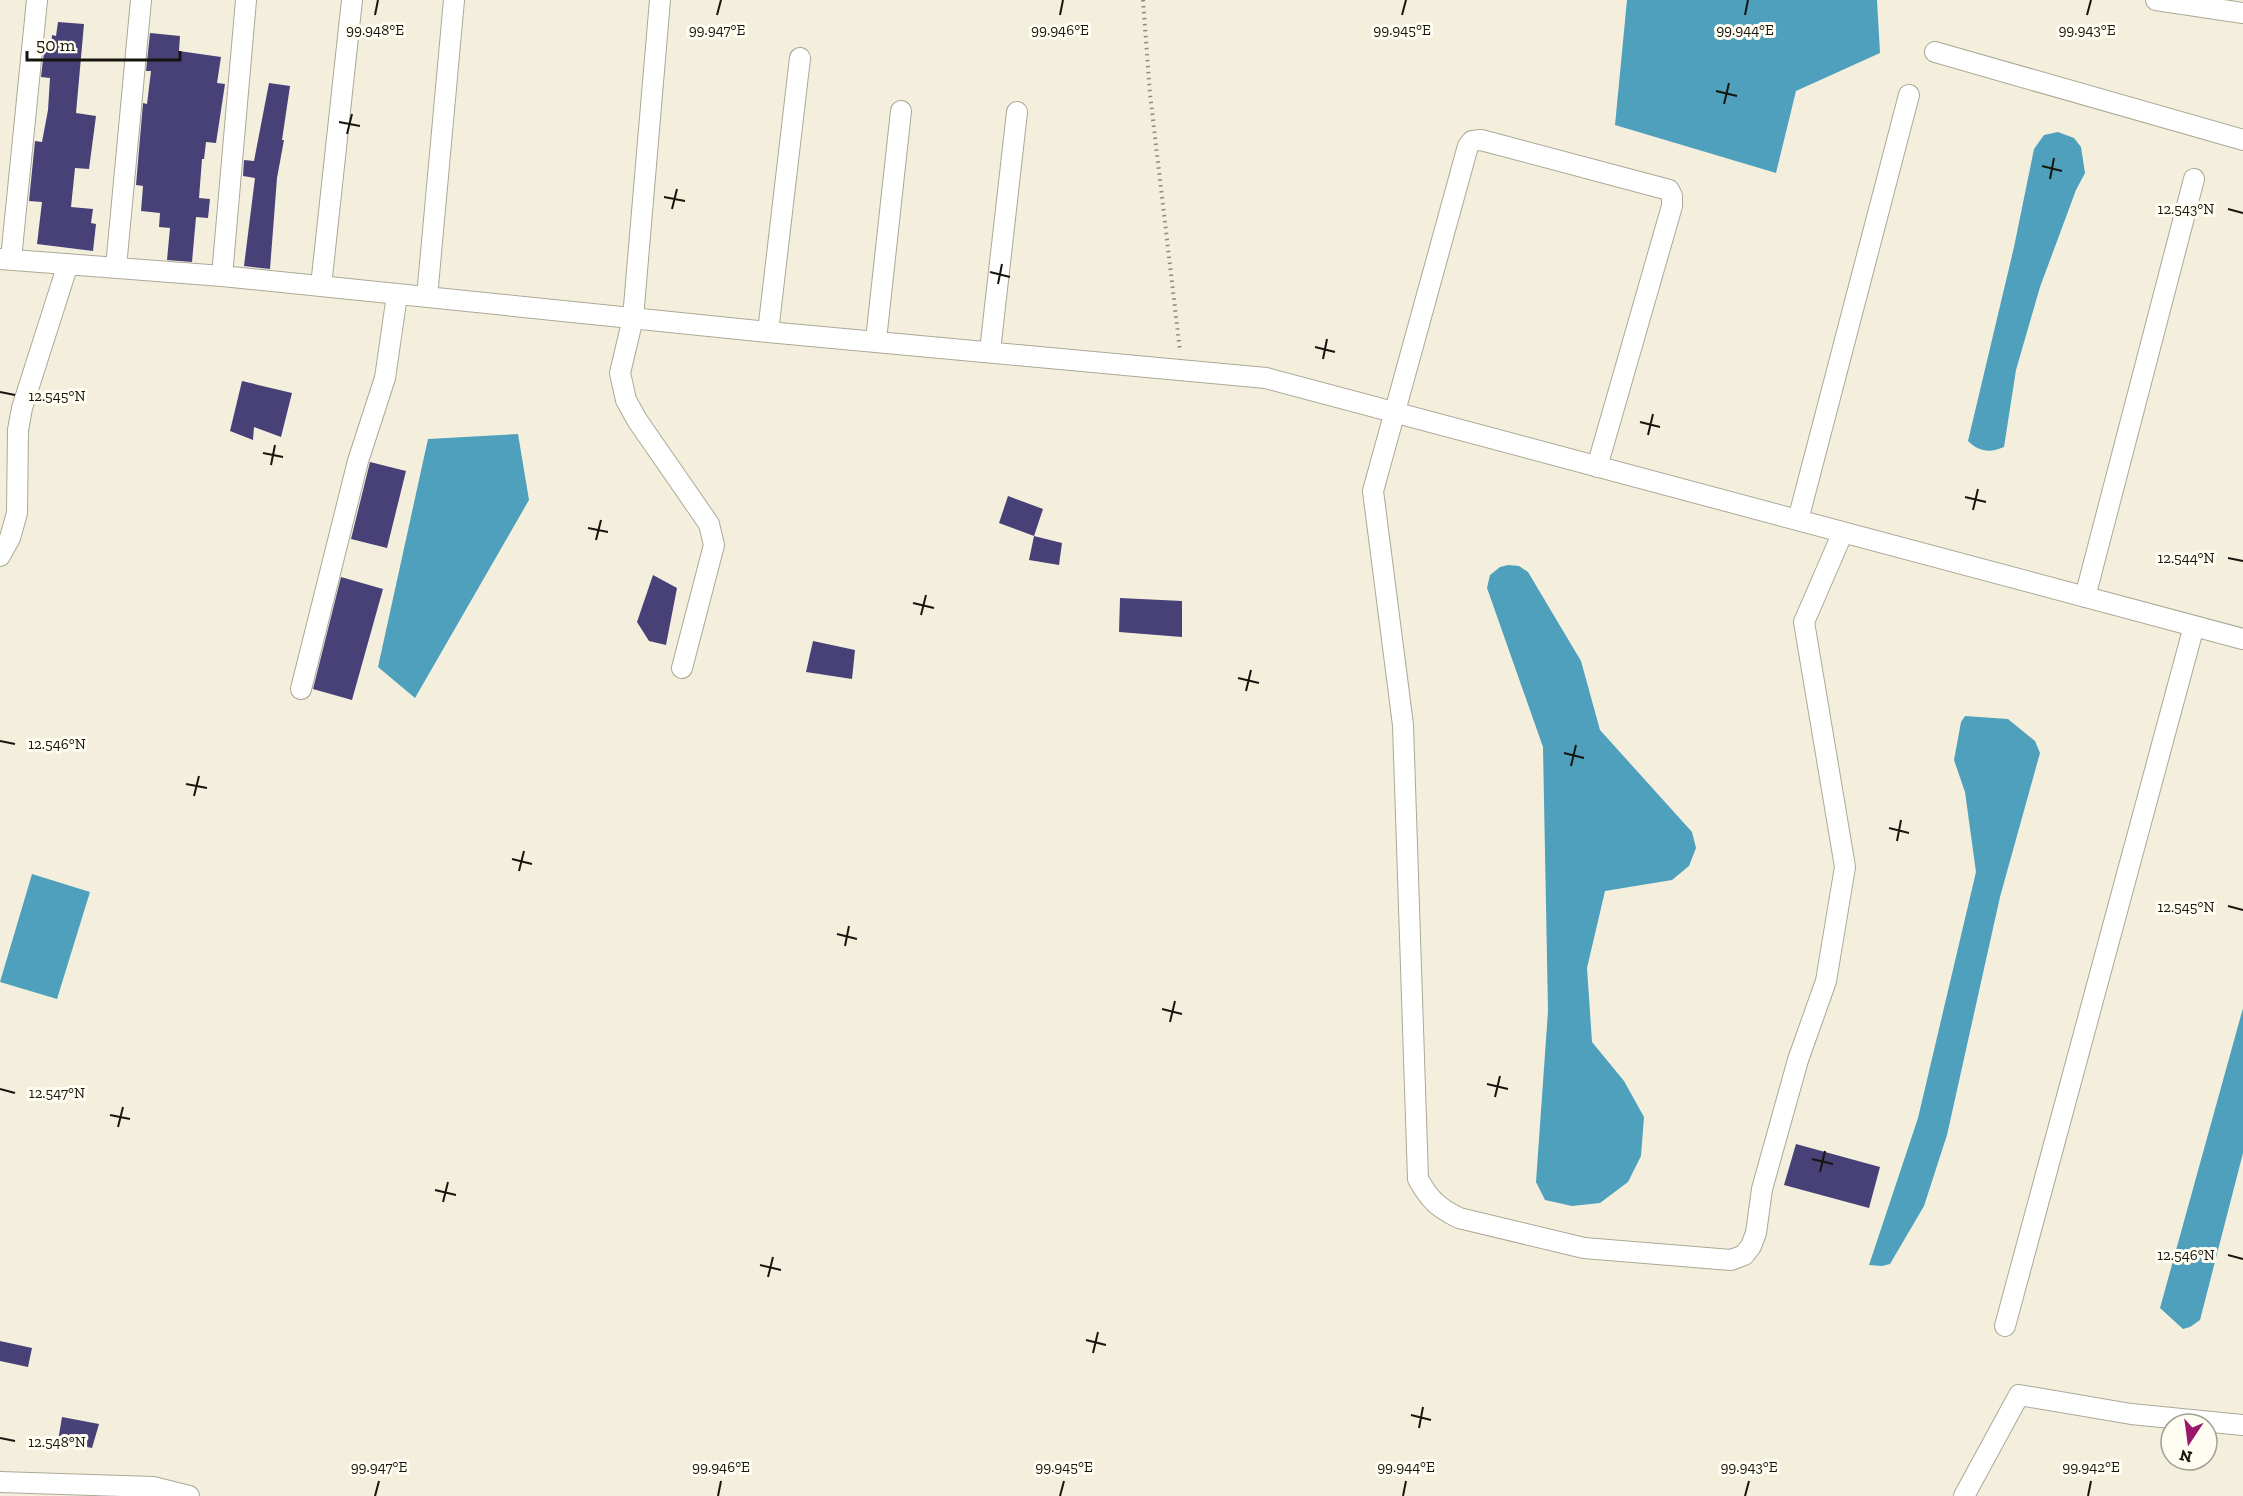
<svg xmlns="http://www.w3.org/2000/svg" width="2243" height="1496" viewBox="0 0 2243 1496" font-family="'Zilla Slab',serif">
	<style>
		.water { fill: #4ea0bd }
		.building { fill: #474178 }
		.lines { fill: none; stroke-linecap: round; stroke-linejoin: round }
		.minor-casing { stroke: #aca897; stroke-width: 22 }
		.path { stroke: #8e8a7d; stroke-width: 4; stroke-dasharray: 1.5 4.5; stroke-linecap: butt }
		.minor { stroke: #fff; stroke-width: 20 }
		.ticks { fill: none; stroke: #16150e; stroke-width: 2 }
		.ticks-label { font-size: 15px; text-anchor: middle; fill: #16150e; stroke: #fffcf1; stroke-width: 6; stroke-linejoin: round; paint-order: stroke }
	</style>
	<rect width="100%" height="100%" fill="#f4efdd"/>
	<path class="water" d="M1627,0h250l3,53 -84,38 -20,82 -161,-48z
		M2058,132l16,6 7,9 4,26 -9,17 -36,97 -24,83 -12,77c-14,6 -25,5 -36,-6l46,-194 20,-98 10,-14z
		M518,434l11,66 -114,198 -37,-31 50,-228z
		M1508,565l11,1 9,6 53,89 19,69 92,102 4,16 -7,18 -17,14 -67,11 -18,77 5,74 32,39 20,36 -3,39 -13,26 -28,21 -28,3 -27,-6 -9,-18 12,-171 -5,-264 -56,-159 3,-13 10,-8z
		M1965,716l43,3 27,22 5,12 -40,144 -53,238 -23,71 -34,58 -8,2 -13,-1 49,-147 58,-246 -11,-80 -11,-32 7,-38z
		M32,874l58,18 -33,107 -57,-17z
		M2243,1008v145l-43,167 -10,7 -7,2 -23,-21z"/>
	<path class="building" d="M58,22l26,2 -8,89 20,3 -7,53 -14,-1 -4,39 22,2 -2,14 5,1 -3,27 -56,-7 5,-42 -13,-1 6,-60 7,1 6,-32 2,-32 -9,-1 3,-25h4l1,-3h2l1,-14 4,1z
		M150,33l30,3 -1,15 42,6 -4,26 8,1 -5,33 -4,26 -10,-1 -2,17h-2l-3,39 11,1 -2,19 -12,-1 -4,45 -25,-2 3,-32 -11,-1 1,-14 -19,-2 2,-25 -7,-1 7,-82 4,1 4,-33h-5z
		M269,83l21,3 -8,54h2l-7,38 -7,91 -26,-3 11,-88 -12,-2 1,-16 10,1z
		M242,381l50,12 -11,44 -27,-10 -1,13 -23,-9z
		M370,462l36,9 -19,77 -36,-9z
		M1008,496l35,13 -9,27 -35,-13z
		M1034,536l28,7 -3,22 -30,-5z
		M653,575l24,13 -11,57 -17,-4 -12,-19z
		M341,577l42,12 -31,111 -39,-11z
		M1120,598l62,3v36l-63,-5z
		M813,641l42,9 -3,29 -46,-7z
		M1796,1144l84,23 -11,41 -85,-23z
		M0,1341l32,7 -4,19 -28,-6z
		M62,1417l37,7 -7,24 -34,-7z"/>
	<g class="lines">
		<g class="minor-casing">
			<path id="minor" d="M660,0l-27,318 -13,55 6,27 11,20 72,104 5,21 -32,123
				M2156,0l87,13
				M1935,52l308,88
				M0,259l222,17 546,56 498,46 977,261
				M11,259l26,-259
				M116,267l25,-267
				M222,276l24,-276
				M321,286l31,-286
				M427,297l27,-297
				M768,332l32,-274
				M876,340l25,-229
				M990,351l27,-239
				M1597,467l75,-261v-10l-3,-6 -188,-50 -9,1 -4,5 -95,345 30,234 15,454c12,21 19,28 41,39l125,30 147,12 13,-5 7,-9 5,-13 6,-44 36,-129 28,-79 19,-114 -41,-245 39,-90
				M1798,520l111,-425
				M0,556l10,-18 7,-25 1,-83 4,-22 46,-144
				M2085,597l109,-418
				M301,689l57,-228 27,-83 12,-83
				M2005,1326l189,-700
				M0,1482l153,5 36,9
				M1964,1496l55,-101 112,19 112,11"/>
		</g>
		<path class="path" d="M1143,0l7,94 30,257"/>
		<use href="#minor" class="minor"/>
	</g>
	<path class="ticks" d="M375,15l3,-15M717,15l4,-15M1060,15l3,-15M1402,15l4,-15M1745,15l3,-15M2087,15l4,-15M1716,91l21,5M1724,104l5,-21M339,122l21,4M347,134l5,-20M2042,166l20,5M2050,179l4,-21M664,197l21,4M672,209l5,-20M2228,209l15,4M990,272l20,5M998,284l4,-20M1315,347l20,5M1323,359l4,-20M0,392l15,3M1640,422l20,5M1648,435l5,-21M263,453l20,4M271,465l4,-20M1965,497l21,5M1973,510l5,-21M588,528l20,4M596,540l5,-20M2228,558l15,3M913,603l21,5M921,615l5,-20M1238,678l21,5M1246,691l5,-21M0,741l15,3M1564,753l20,5M1571,766l5,-21M186,784l21,4M194,796l5,-20M1889,828l20,5M1897,841l4,-21M512,859l20,5M519,871l5,-20M2228,906l15,4M837,934l20,5M845,946l4,-20M1162,1009l20,5M1170,1022l5,-21M1487,1084l21,5M0,1089l15,4M1495,1097l5,-21M110,1115l20,4M118,1127l5,-20M1812,1159l21,5M1820,1172l5,-21M435,1190l21,5M443,1202l5,-20M2228,1255l15,4M760,1265l21,5M768,1277l5,-20M1086,1340l20,5M1093,1353l5,-21M1411,1415l20,5M1419,1428l4,-21M0,1438l15,3M375,1496l4,-15M718,1496l3,-15M1060,1496l4,-15M1403,1496l3,-15M1745,1496l4,-15M2088,1496l3,-15"/>
	<g class="ticks-label">
		<text x="375" y="35">99.948°E</text>
		<text x="717" y="35">99.947°E</text>
		<text x="1060" y="35">99.946°E</text>
		<text x="1402" y="35">99.945°E</text>
		<text x="1745" y="35">99.944°E</text>
		<text x="2087" y="35">99.943°E</text>
		<text x="2186" y="214">12.543°N</text>
		<text x="57" y="401">12.545°N</text>
		<text x="2186" y="563">12.544°N</text>
		<text x="57" y="749">12.546°N</text>
		<text x="2186" y="912">12.545°N</text>
		<text x="57" y="1098">12.547°N</text>
		<text x="2186" y="1260">12.546°N</text>
		<text x="57" y="1447">12.548°N</text>
		<text x="379" y="1472">99.947°E</text>
		<text x="721" y="1472">99.946°E</text>
		<text x="1064" y="1472">99.945°E</text>
		<text x="1406" y="1472">99.944°E</text>
		<text x="1749" y="1472">99.943°E</text>
		<text x="2091" y="1472">99.942°E</text>
	</g>
	<g transform="translate(2189 1442) rotate(193)"><circle r="28" fill="#fffcf1" stroke="#a2a096" stroke-width="1.5"/>
	<path d="M0-4.5L10 22L0 15L-10 22Z" fill="#9a176b"/>
	<text y="-9" font-size="16" font-weight="bold" text-anchor="middle" fill="#16150e">N</text>
	</g>
	<path d="M27 51v9h153v-9" fill="none" stroke="#16150e" stroke-width="3"/>
	<text x="36" y="51" font-size="18" fill="#16150e" stroke="#fffcf1" stroke-width="4.5" paint-order="stroke">50 m</text>
</svg>
